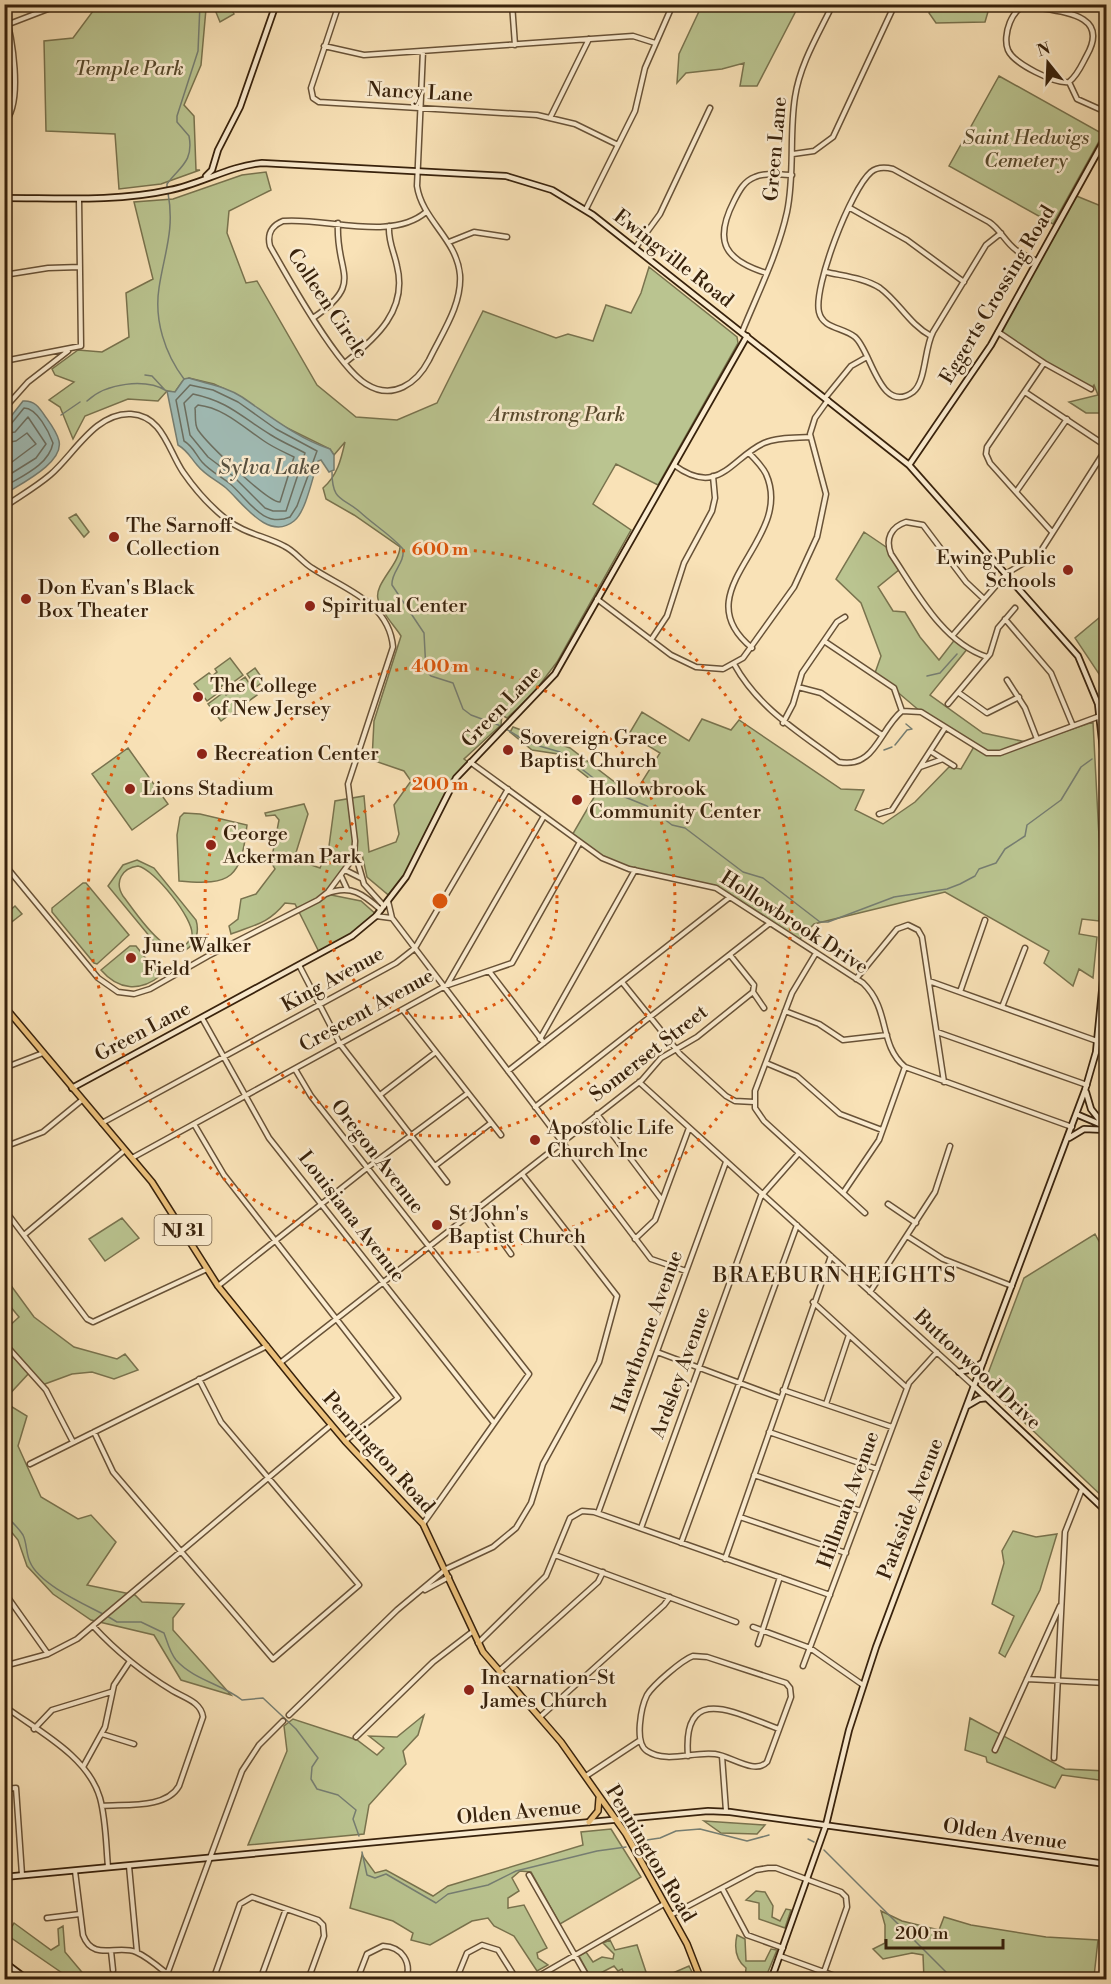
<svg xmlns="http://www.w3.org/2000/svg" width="1111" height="1984" viewBox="0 0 1111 1984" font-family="'Libre Bodoni',serif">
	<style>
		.green { fill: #bac490; stroke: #79734e; stroke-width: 1.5; fill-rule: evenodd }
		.water { fill: #a0bcb6; stroke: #767e72; stroke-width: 1.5 }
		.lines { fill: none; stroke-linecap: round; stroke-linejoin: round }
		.shore { stroke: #6c6f61; stroke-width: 1.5 }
		.stream { stroke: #767e72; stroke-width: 1.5 }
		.street-casing { stroke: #685237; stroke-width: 7 }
		.secondary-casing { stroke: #38220c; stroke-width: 8 }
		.primary-casing { stroke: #38220c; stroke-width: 8 }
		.street { stroke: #fbecd0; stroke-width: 4 }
		.secondary { stroke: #fbecd0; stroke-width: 4.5 }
		.primary { stroke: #ecc17c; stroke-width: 5 }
		.ring { fill: none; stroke: #df560c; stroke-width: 3; stroke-dasharray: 3 6 }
		.poi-dot { fill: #8f2418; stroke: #fbecd0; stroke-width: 2 }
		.labels { text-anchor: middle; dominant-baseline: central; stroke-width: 5; stroke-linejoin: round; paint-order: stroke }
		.shield { fill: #fbecd0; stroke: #725f47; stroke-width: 1.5 }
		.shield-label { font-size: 18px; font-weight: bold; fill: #38220c }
		.park-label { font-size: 20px; font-style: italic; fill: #584a2d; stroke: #fbecd0 }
		.street-label { font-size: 20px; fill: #38220c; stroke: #fbecd0 }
		.poi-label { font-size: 20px; fill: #38220c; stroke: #fbecd0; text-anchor: start }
		.water-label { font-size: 21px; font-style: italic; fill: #57503f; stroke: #fbecd0 }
		.neighbourhood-label { font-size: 21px; letter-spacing: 1.5px; fill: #38220c; stroke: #fbecd0 }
		.centre { fill: #df560c; stroke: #fbecd0; stroke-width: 3 }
		.ring-label { font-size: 18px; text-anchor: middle; font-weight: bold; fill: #df560c; stroke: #fbecd0; stroke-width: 5; stroke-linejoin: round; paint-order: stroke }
	</style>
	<rect width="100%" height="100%" fill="#f9e2b7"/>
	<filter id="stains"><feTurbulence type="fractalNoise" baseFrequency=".00333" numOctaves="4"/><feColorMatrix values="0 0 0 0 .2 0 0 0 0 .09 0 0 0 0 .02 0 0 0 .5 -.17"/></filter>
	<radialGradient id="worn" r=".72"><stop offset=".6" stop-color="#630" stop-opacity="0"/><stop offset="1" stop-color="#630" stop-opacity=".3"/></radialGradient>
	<path class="green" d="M107,4l105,1 -6,4 -5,56 -17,40 10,11 2,54h4l-39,14 -42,5 -4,-55 -69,-3 -2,-90 29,-3 20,-27z
		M934,4h56v1l-5,17 -49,1 -7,-10z
		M213,5h16l5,9 -14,8z
		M702,5h97l-42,81h-17l4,-23 -22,6 -36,4 -9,10 2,-29z
		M999,76l104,58 -50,90 -104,-58z
		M266,172l5,18 -42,21 -2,22 19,50 11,-2 60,104 39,32 41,3 40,-17 46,-92 73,27 12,-4 25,7 13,-36 25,8 10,-20 8,-26 88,70 1,6 -80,142 -42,-21 -23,40 38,26 -74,132 -25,33 -25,23 -5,-3 -1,10 -37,34 7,5 -19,22 -60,112 -25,-21 -5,-23h-10l-26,40 35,7 17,15 -15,13 -43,25 -25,-50 -10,-1c-17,21 -31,22 -54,31l-2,-8 9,-7 3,-20 15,-5 19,-25 -4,-7 8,-42 -4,-5 -9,1 -1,-3 39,-9 4,10 -14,45 26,9 9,-22 6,-45 29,-5 5,56 27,-10 3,-8 -5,-29 17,-24 -7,-10 -32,-11 2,-39 27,-85c-7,-11 -21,-25 -23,-37 -4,-15 21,-34 22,-52l-46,-32 -28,-16 -3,-11c14,-12 18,-28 22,-46l-11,13 -4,-6 -51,-25 -38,-27 -27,-13 -25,-6 -7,4 -7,10 -8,-1 -9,10 -30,-2 -43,17 -12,23 -13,-32 -11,-7 25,-18 -19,-7 -3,-6 26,-19 24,2 27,-15 -3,-44 27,-14 -19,-77 39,-3 69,-24z
		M1074,195l32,13v205h-20l-17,-11 29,-7 -4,-10 -3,4 -47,-26 -46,-31z
		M76,514l13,18 -5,5 -15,-19z
		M864,532l25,17 11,20 -22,18 15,24 12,1 15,25 19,23 17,-22 12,10 -38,47 53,38 48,10 62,-21 9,172 -3,27 -17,-2 -3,15 18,3 -4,41 -14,-9 -6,17 -29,-23 5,-12 -104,-59 -131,32 -16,17 -83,-54 -89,-18 -35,-18 -20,-14 29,-50 -42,-33 -26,-4 -22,-18 3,-5 57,21 63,48 27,-43 -31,-19 13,-22 47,29 13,-22 29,11 8,-10 102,69 23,1 -9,20 28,14 32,-22 34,-35 12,2 14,-24 -54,-33 -46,-39 6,-17 -20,-53 -25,-24z
		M1106,612v60l-7,2 -24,-36z
		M230,658l13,17 -15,11 -3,-2 -5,3 2,3 -15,11 -13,-17 15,-11 3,3 5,-4 -2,-3z
		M255,668l9,13 -8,6 -9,-13z
		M245,677l12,18 -15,11 -4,-4 -5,3 3,5 -15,11 -13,-17 16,-12 2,3 5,-3 -2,-3z
		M128,748l40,56 -36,26 -40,-56z
		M184,813l16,1 47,11c-6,53 -15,61 -68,56l-2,-46 3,-18z
		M137,860l17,8 42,52c7,23 -14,41 -36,29l-52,-63 15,-21zM138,866c16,3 56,53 54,69 -17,41 -57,-24 -69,-39 -9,-14 -1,-28 15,-30z
		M83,883h3l43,52 -32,29 -3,-1 -42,-51v-4z
		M15,906l7,8 -13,10 -4,-9z
		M130,946h6l24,30c-20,16 -42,14 -59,-6z
		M122,1218l17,20 -34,23 -16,-22z
		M1095,1234l11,20v246l-122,-116 40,-106z
		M4,1276l30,41 40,30 43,12 8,-5 13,16 -24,9 -22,-7 -20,2 -30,11 -11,-14 -26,28v-69l14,-13 -14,-17z
		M4,1402l23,14 -9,30 23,51 37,22 13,-4 25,27 -29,43 48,10 7,7 42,2 -11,14v12l58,65 -50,-15 -27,-45 -63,-15 -38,-26 -26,-28 -9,-26 -13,-16z
		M1013,1531l23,6 21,-3 -17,56 -35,67 -6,-4 15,-37 -22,-12 12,-41 -2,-12z
		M424,1715l-6,20 -15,16 3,13 -37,41 -5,29 -116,11 39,-94 -3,-25 9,-7 64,21 20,15 7,-7 -15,-12 28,1z
		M970,1718l95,51 41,2v10l-44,-6 -7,13 -68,-26 -1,-5 -21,-7z
		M704,1821l61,4 -8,9 -36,-1z
		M611,1829l30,48 -81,47 -29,-52 -11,-1 -8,7 7,13 -11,7v10l16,-3 23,43 -10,5 1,5 10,7 -11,6 -23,-35 -20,-10 -6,-8 -16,3 -42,24 -19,-5 2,-7 -20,-12 -43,-13 12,-53 13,18 11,-3 47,26 15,-10 135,-41 -2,-13z
		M756,1891l9,1 8,14 -1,11 8,4 6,-12 5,1 -6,18 -26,-9v-16l-13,-3z
		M881,1911l21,10 37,9 5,-13 27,8 75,12 52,3 -4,37 12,2h-182l-1,-24 -11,-2 -29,6 -10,-10 12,-6v-18z
		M14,1923l37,27 8,-5 -1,-16 5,-3 2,26 21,25 -2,2h-13l-64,-44z
		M737,1935l8,4 1,22h19l6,-12 6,1 -12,29h-20l1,-11c-10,-8 -12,-20 -9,-33z
		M610,1940l5,10 22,-5 11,33 4,1h-26l-4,-10 -4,2 -4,-5 -23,12 -12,-22 7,-4 7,10 9,-5 11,2 1,-5 -11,-11z
		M689,1966l4,8 -12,5h-22z"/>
	<path class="water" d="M189,378c18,6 36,8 53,19 28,19 55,41 88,52l4,6v15l-5,2 -8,-12 -3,1c-5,14 -12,51 -24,60 -26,21 -52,-19 -68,-33 -10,-8 -21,-13 -29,-23 -7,-8 -9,-14 -19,-20l-11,-54 8,1 9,-13z
		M23,401c11,-1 16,6 22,15 5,7 12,16 14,25 5,22 -39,43 -54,53v-70z"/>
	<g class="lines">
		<path class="shore" d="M190,385l23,5 25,12 38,27 41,22 -20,55 -7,11c-28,12 -43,-20 -61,-34 -9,-7 -19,-12 -27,-21 -6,-7 -9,-16 -18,-21l-8,-41z
			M193,394c37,8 48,23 78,41 11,7 23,12 34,18l-19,58h-13l-8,-3 -32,-32 -25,-19 -18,-22 -6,-32z
			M198,405c26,3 45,22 66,36 10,7 20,11 30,16l-14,45c-12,1 -73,-59 -82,-72 -4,-6 -2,-15 -3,-22z
			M4,427l7,-3 13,-16c13,0 25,24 29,35 -4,22 -31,33 -49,44
			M4,434l11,-2 13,-15 18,27 -10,14 -32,20
			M4,443l12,-2 11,-8 9,11 -32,24"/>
		<path class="stream" d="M167,188v-4c12,-17 27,-22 22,-48l-12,-14v-6l21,-65 2,-47
			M168,193c7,37 -4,61 -9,95 -5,32 6,66 25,91
			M145,375l7,1 13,14
			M87,401c19,-18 58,-23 80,-10
			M61,415l19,-13
			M332,472c0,30 11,25 28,40 14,13 31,23 43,37 2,15 -12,22 -11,36l32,48 2,38 5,5 22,7 10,26 8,6 30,11 28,17 31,9 50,39 37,15 25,19 13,3 58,44 20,6 57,44h8l66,-25 53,-8 13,-5 15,-8 4,-7 17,-6 9,-14 20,-13 2,-11 34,-25 20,-33 11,-8
			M927,676l13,-3 17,-19
			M895,745l12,-15 5,-1 -6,-5
			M884,750l8,-3
			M4,1514c6,6 14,13 19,21 4,8 3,19 7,27 9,22 54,42 73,52
			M107,1616l10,6h24l23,11c3,8 6,20 12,27 18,20 46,24 66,40l21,-2 33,31 22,29 -6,9 -1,12 6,10 21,6 18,15 -3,9 6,17
			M808,1839l6,3
			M640,1841l20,-3 16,-7 24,-2 47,12 22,-6
			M824,1850l130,130
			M362,1852l5,23 8,3 11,-4 50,29 12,-9 40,-9 28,-14 81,-20 29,-4"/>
		<g class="street-casing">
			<path id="street" d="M339,4l-28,84 2,10 6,4 218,13 38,9 43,21
				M512,4l3,41
				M1029,6c29,6 82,6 58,49 -5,9 -9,20 -18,27 -14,2 -55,-18 -61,-32 -6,-14 4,-45 21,-44z
				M4,10c8,25 20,94 0,113
				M9,24l52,-20
				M324,46l40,9 269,-19 22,7
				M423,51l-6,135c5,34 40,53 43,89 2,30 -18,58 -31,85 -12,23 -36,41 -63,24 -29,-18 -78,-106 -96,-138 -3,-12 1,-20 13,-25 43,-4 108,21 143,-9
				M1069,82l8,17 29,13
				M550,118l39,-79
				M793,154l21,-3 19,-14 62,-133
				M850,208l57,32 57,42
				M586,209l49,-98 10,-43 28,-64
				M1001,233l-15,12 -53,87c-9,17 -7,50 -20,60 -33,24 -42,-42 -58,-55 -12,-10 -32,-8 -36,-25 -6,-25 32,-123 52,-140 6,-5 14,-5 22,-3l96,53c11,7 16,20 27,28 6,5 14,8 21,11
				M449,242l25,-10 33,5
				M636,247l24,-33 50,-106
				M826,272c17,4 39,6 54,16 19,14 29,36 51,48
				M766,273c-41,-13 -53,-31 -32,-72 5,-10 10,-20 21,-24 11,-5 25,-2 37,-2
				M4,275l44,-7 32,-1
				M313,318c53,-36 22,-44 25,-95
				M742,332c16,-39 36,-79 45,-120 8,-38 2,-77 8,-115 5,-33 23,-62 38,-93
				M998,332l46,31 47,26
				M4,361l77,-15 -2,-147
				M346,362c30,-24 62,-52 51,-96 -3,-15 -9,-24 -8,-40
				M1044,363l-57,84 -1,7 4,9 62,69
				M1025,392l81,54
				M825,398l26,-32 16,-9
				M4,409l24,-27 40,-31
				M749,453c6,6 13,13 17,21 30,67 -85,116 -14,174
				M674,465c45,33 57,-7 90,-22 14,-6 31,-5 46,-6
				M1016,492l51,-73
				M4,507c16,-11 32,-20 46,-32 23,-19 45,-63 81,-61 32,2 37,36 52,58 11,16 28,35 43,47 17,14 39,17 58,27 11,5 18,16 28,22 32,21 77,34 81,79l-45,137 7,57 -1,16 -26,35 -10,8 -110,56 -58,33 -16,5 -16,-2 -20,-14 -94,-114
				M597,599l74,56 25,12 27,2 20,-11 51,-71 23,-50 9,-43 -16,-60 5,-16 13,-18
				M984,599l-18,-17 -43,-57 -17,-3c-15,5 -21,17 -15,32 25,37 51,88 96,103
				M1005,619l46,54 22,53
				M953,635l54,-62 32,-19 67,-105
				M651,640l16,-24 17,-53 28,-52 3,-13 -2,-22
				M824,641l70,47 8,23
				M734,664c25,45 65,68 105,98 36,7 40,-32 63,-51l19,1 66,41h13l100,-37
				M1007,680l18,28 12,31
				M798,687l23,6 61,42
				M959,693l28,20 32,-16
				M948,704l42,-50 8,-26 17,-20
				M783,723l10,-19 9,-31 35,-51 8,-5
				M930,751l24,15
				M470,762l132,96 27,11 87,19 147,95c28,27 15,61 42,84l167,60
				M920,767l23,-8
				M879,814l13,-4 53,-82
				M355,853l9,31 20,22
				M345,870l16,8
				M341,876l6,13
				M326,894c25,-10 37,0 55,16
				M388,901l4,17 259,341 35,12
				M376,916l15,2
				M816,953l-24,40 -37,98v17l9,13 101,92
				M730,955l24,30 -1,7 11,16
				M299,965l41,79 107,138
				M489,971l55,72
				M856,979l41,-50 11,-4 10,5 4,7 22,145
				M929,981l168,60
				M622,982l58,72 46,42 9,5 19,1
				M448,985l64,-22 68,-121
				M960,992l25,-72
				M1002,1007l23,-59
				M403,1010l98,125
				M785,1011l34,13 24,16 44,-5
				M202,1018l67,120 225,285
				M937,1032l150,53
				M540,1039l95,-169
				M766,1063l31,13 43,38 42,16
				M4,1068l39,-15
				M295,1069l16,27 218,278 -106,150
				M508,1071l222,-174
				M639,1082l335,304
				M380,1095l56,-43
				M535,1107l235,-184
				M597,1114l65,86
				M102,1123l294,-160 19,-15 93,-159
				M194,1124l30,51 174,223 -53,43
				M4,1147l39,-15 39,-32
				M132,1158l315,-173 97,-169
				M435,1166l56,-43
				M843,1193l36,-53 26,-73
				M763,1194l36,-41
				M888,1204l28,19
				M478,1208l33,46
				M4,1209l83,110 6,3 114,-53
				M24,1235l101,-85
				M907,1236l36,23 69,27
				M635,1239l20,-19 34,-92
				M218,1286l149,-118 101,-75
				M870,1292l65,-100 15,-46
				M813,1302l94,86
				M4,1343l42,47 27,52
				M657,1352l123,46
				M280,1363l362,-283 19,-22 36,-21 56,-45
				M783,1390l109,37
				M826,1404l23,-69
				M94,1432l19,40 160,187 86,-74 -138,-163 -22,-43
				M769,1432l108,37
				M30,1464l237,-118
				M754,1475l107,36
				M598,1513l128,-351
				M740,1517l106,36
				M641,1528l121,-335
				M681,1543l116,-318
				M555,1555l181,67
				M725,1559l106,-303
				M425,1590l24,-13
				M4,1592l44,62
				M93,1626c23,25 50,47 80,65 12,7 28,11 30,26l-24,69c-13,23 -54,18 -77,20
				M753,1627l57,21 53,37
				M478,1643l68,-67 24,-58 12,-7 12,1 236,83
				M758,1644l22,-67
				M693,1656l14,1 79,26 4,5 1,9 -24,65c-12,13 -36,-6 -52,-8 -22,-3 -48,10 -68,-3 -13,-8 -6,-44 0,-56 6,-10 35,-35 46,-39z
				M4,1666l44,-12 29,-15 254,-214
				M803,1666l106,-283 28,-31
				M499,1671l99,-89 5,-10
				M1027,1679l79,4
				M4,1706c34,25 84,50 96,92 6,22 6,47 8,69
				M289,1715l108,-105 49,-41 47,-22 23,-19 15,-25 12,-39 56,-102 18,-66 -95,-122
				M540,1717l124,-112 6,-8
				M34,1729l18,-19 59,-18
				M102,1734l32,10
				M356,1737l77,-75 39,-30
				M995,1750l65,-144
				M688,1756c-6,-75 49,-42 91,-27
				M722,1756l4,55
				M1054,1758l11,-226 17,-43
				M83,1767l22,-40 9,-42 16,-24
				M586,1776l53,-35
				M4,1789l12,-1 6,87
				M129,1866l8,86
				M75,1871l8,64c10,27 34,9 53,17 14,6 27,19 39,28
				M529,1875l60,105
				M722,1888l25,47 36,13
				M671,1915l85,-45 12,-2h8l65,24 5,5 1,10 -23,65
				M47,1918l33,-4
				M111,1951l2,19
				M780,1956l66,24
				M165,1980l77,-209 17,-26 24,-24
				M213,1980l27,-76 12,-7 66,23 5,5 1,11 -16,44
				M260,1980l26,-71
				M357,1980l10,-26 16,-8c19,1 29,16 23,34
				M456,1980l11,-27 15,-8 16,5 19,30
				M532,1980l132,-76"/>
		</g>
		<g class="secondary-casing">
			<path id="secondary" d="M206,176l6,-6 6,-20 22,-43 36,-103
				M4,198c55,0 112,4 166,-8 31,-6 59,-24 92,-27l244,13 46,14 41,25 316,250 169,191 20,48 8,73
				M909,465l82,-120 115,-208
				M72,1088l280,-152 24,-20 30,-39 50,-99 99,-104 192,-338
				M1086,1092l5,17 15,19
				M1076,1114l26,11
				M1069,1138l15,-9 22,1
				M959,1372l14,-3 10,-7
				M974,1386l132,125
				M967,1406l12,-7 8,-1
				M4,1877l704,-66 22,1 376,52
				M4,1962l24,18
				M771,1980l55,-155 23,-95 27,-83 209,-557 11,-38 10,-102"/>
		</g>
		<g class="primary-casing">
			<path id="primary" d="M4,1006l148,176 66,104 84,104 43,51 78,83 60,128 78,90 65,92 61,110 14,36
				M589,1822l9,-11 1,-13"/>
		</g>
		<use href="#street" class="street"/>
		<use href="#secondary" class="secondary"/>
		<use href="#primary" class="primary"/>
	</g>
	<g class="ring">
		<circle cx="440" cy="901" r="117"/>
		<circle cx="440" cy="901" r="235"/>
		<circle cx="440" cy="901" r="352"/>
	</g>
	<g class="poi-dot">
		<circle cx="114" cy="537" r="6"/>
		<circle cx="1068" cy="570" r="6"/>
		<circle cx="26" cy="599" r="6"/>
		<circle cx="310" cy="606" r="6"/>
		<circle cx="198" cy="697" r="6"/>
		<circle cx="508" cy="750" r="6"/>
		<circle cx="202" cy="754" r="6"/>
		<circle cx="130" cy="789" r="6"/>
		<circle cx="577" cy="800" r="6"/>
		<circle cx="211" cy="845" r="6"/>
		<circle cx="131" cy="958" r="6"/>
		<circle cx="535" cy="1140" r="6"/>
		<circle cx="437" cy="1225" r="6"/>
		<circle cx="469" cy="1690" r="6"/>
	</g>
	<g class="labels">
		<rect class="shield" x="154.5" y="1215" width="57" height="30" rx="4.5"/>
		<g class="shield-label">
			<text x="183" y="1230">NJ 31</text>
		</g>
		<g class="park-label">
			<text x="129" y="69">Temple Park</text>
			<text x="1026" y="138">Saint Hedwigs<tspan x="1026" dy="23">Cemetery</tspan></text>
			<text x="557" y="415">Armstrong Park</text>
		</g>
		<g class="street-label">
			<text transform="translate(420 93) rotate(3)">Nancy Lane</text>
			<text transform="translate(776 149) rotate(-85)">Green Lane</text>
			<text transform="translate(673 259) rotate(38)">Ewingville Road</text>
			<text transform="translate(998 295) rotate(-59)">Eggerts Crossing Road</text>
			<text transform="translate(327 304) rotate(56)">Colleen Circle</text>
			<text transform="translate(502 707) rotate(-46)">Green Lane</text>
			<text transform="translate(794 923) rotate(33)">Hollowbrook Drive</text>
			<text transform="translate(333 980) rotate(-29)">King Avenue</text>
			<text transform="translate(367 1011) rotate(-29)">Crescent Avenue</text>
			<text transform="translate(143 1032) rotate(-28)">Green Lane</text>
			<text transform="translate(649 1054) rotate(-38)">Somerset Street</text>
			<text transform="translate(377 1157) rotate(52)">Oregon Avenue</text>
			<text transform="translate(351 1217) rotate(52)">Louisiana Avenue</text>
			<text transform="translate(648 1332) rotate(-70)">Hawthorne Avenue</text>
			<text transform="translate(977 1370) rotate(43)">Buttonwood Drive</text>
			<text transform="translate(681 1373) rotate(-70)">Ardsley Avenue</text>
			<text transform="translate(378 1453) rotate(48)">Pennington Road</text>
			<text transform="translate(849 1500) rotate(-70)">Hillman Avenue</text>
			<text transform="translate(911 1509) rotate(-69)">Parkside Avenue</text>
			<text transform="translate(519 1813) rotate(-5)">Olden Avenue</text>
			<text transform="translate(1005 1835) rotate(8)">Olden Avenue</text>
			<text transform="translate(650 1854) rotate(59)">Pennington Road</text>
		</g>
		<g class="poi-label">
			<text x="126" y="526">The Sarnoff<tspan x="126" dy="23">Collection</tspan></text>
			<text x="1056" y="558" text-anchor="end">Ewing Public<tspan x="1056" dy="23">Schools</tspan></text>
			<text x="38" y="588">Don Evan's Black<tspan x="38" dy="23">Box Theater</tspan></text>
			<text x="322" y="606">Spiritual Center</text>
			<text x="210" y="686">The College<tspan x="210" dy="23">of New Jersey</tspan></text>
			<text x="520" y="738">Sovereign Grace<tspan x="520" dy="23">Baptist Church</tspan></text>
			<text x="214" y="754">Recreation Center</text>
			<text x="142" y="789">Lions Stadium</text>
			<text x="589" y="789">Hollowbrook<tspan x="589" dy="23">Community Center</tspan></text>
			<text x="223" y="834">George<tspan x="223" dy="23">Ackerman Park</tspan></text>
			<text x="143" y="946">June Walker<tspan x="143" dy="23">Field</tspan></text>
			<text x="547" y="1128">Apostolic Life<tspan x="547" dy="23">Church Inc</tspan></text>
			<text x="449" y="1214">St John's<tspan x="449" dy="23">Baptist Church</tspan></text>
			<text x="481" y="1678">Incarnation-St<tspan x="481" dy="23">James Church</tspan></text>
		</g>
		<g class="water-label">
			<text x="269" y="468">Sylva Lake</text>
		</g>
		<g class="neighbourhood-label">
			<text x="835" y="1276">BRAEBURN HEIGHTS</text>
		</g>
	</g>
	<circle cx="440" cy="901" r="9" class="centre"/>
	<g class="ring-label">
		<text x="440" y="555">600 m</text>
		<text x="440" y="672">400 m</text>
		<text x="440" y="790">200 m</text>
	</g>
	<rect width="1111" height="1984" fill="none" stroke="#f9e2b7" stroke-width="24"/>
	<rect x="6" y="6" width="1099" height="1972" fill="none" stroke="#38220c" stroke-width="3"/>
	<rect x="12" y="12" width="1087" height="1960" fill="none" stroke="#38220c" stroke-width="1.5"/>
	<g transform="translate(1048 63) rotate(342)" stroke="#fbecd0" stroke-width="4.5" paint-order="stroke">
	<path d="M0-4.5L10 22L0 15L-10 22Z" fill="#38220c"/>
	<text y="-9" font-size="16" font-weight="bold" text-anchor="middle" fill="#38220c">N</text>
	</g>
	<path d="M886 1939v9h117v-9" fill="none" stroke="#38220c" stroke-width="3"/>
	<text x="895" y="1939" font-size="18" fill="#38220c" stroke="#fbecd0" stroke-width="4.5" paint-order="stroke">200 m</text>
	<rect width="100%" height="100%" filter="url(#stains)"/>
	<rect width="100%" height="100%" fill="url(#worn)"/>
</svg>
